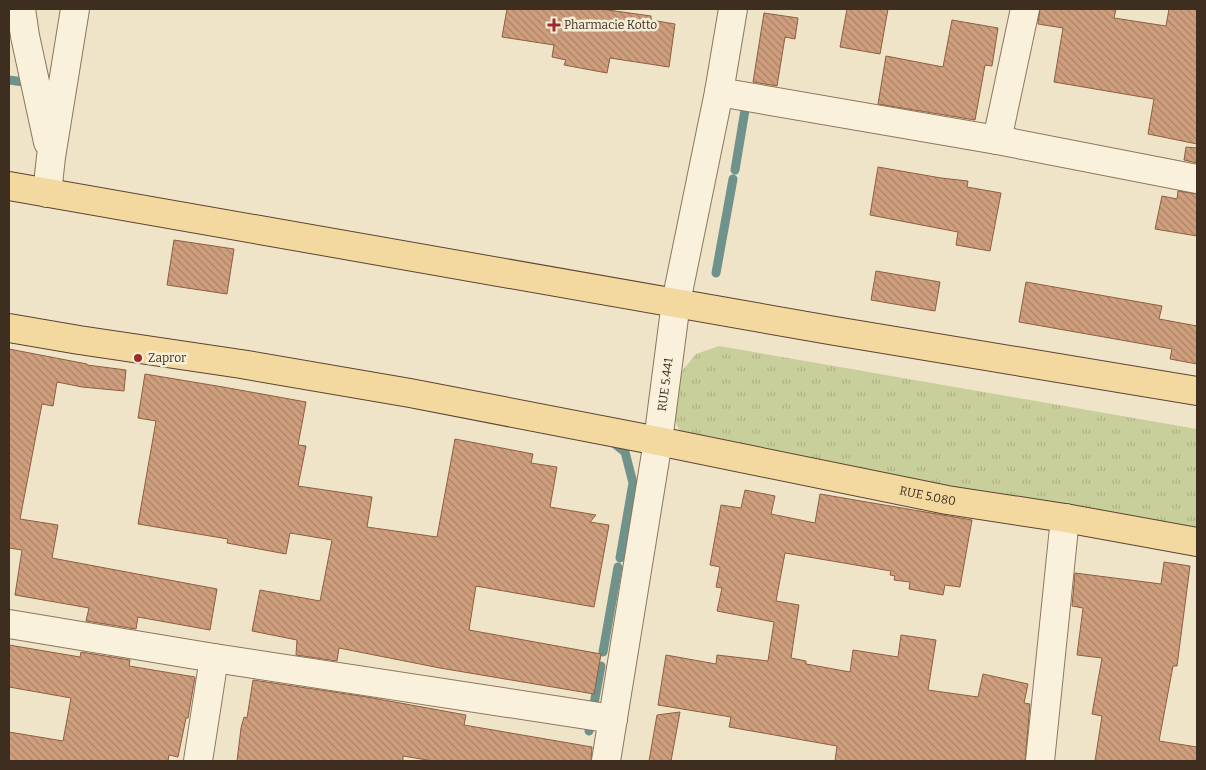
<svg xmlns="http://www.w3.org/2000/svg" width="1206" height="770" viewBox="0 0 1206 770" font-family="Bitter,serif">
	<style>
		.grass { fill: url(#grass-tufts) }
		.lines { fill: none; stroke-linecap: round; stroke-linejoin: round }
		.stream { stroke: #6f938a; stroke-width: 9 }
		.building { fill: url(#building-back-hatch); stroke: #8d5f41 }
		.minor-casing { stroke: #8d765c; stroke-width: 30 }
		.major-casing { stroke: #5b4430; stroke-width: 30 }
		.minor { stroke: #faf1dc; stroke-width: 28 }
		.major { stroke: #f3d9a0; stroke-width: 28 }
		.poi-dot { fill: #9e2a2b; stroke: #f7eed8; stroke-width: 2 }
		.labels { text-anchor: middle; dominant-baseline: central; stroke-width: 5; stroke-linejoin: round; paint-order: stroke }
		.poi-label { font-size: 12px; fill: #3d2e20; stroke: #f7eed8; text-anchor: start }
		.street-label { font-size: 12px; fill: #3d2e20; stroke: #f7eed8 }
	</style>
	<defs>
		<pattern id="grass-tufts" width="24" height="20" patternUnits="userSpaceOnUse" patternTransform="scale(1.25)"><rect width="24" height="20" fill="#c9cf9b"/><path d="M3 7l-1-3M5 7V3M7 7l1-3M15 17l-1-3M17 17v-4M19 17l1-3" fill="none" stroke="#aeb285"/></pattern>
		<pattern id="building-back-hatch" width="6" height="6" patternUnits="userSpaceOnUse" patternTransform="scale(1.25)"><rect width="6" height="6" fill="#cf9f7d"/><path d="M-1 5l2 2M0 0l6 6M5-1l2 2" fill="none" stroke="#a98266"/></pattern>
	</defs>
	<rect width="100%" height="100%" fill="#f0e4c8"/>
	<path class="grass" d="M719,346l478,83v99l-492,-84 -23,-9 -9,-18 3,-26 6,-20 14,-17z"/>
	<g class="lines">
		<path class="stream" d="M9,80l22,3
			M735,170l10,-60
			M716,273l17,-94
			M611,441l14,11 8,31 -13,75
			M603,652l15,-85
			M589,731l12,-65"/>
	</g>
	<path class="building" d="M507,9h94l50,7v4l24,4 -6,43 -59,-9 -3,15 -43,-8 2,-5 -14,-3 2,-12 -52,-8z
		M847,9h41l-8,45 -40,-7z
		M1040,9h76l-2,9 52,8 3,-17h28v135l-49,-10 6,-35 -100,-17 9,-54 -25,-4z
		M764,13l34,5 -3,21 -10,-2 -8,49 -24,-4z
		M952,20l46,8 -6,38 -7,-1 -10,55 -97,-16 8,-48 57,11z
		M1186,147l11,1v15l-13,-3z
		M878,167l63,11 27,3 -1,6 34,6 -11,58 -34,-6 2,-13 -88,-17z
		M1178,191l19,3v42l-42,-7 7,-33 15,3z
		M174,240l60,9 -7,45 -60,-9z
		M876,271l64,11 -5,29 -64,-11z
		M1026,282l136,24 -3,13 38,7v38l-27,-5 2,-10 -153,-27z
		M9,349l78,15v1l39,5 -2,21 -42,-4 -25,-5 -4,24 -11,-2 -22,115 38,6 -6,33 165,31 -7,41 -72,-13 -2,12 -50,-8 3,-13 -74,-13 7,-45 -13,-2z
		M145,374l78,13 83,15 -8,43 8,1 -8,40 74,11 -5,30 70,10 18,-98 78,15 -2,9 26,4 -7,40 46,8 -6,7 19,3 -15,82 -118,-21 -7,44 132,24 -7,40 -154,-26 -101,-20 -2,13 -41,-6 1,-15 -45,-9 8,-41 60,11 12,-61 -42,-7 -4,21 -59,-11 1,-4 -90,-15 18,-103 -18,-3z
		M745,490l30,6 -4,18 44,9 5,-29 152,26 -12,67 -15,-2 -2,10 -34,-6 1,-7 -16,-2 1,-4 -5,-1 1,-4 -106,-18 -9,48 23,4 -8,53 15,3v3l44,8 3,-22 45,7 3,-22 35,5 -8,50 50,7 5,-23 45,10 -4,19 6,1 -5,57h-190l2,-15 -108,-19 2,-10 -73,-12 8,-50 50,9 1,-9 51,6 6,-39 -57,-11 5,-23 -6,-1 4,-20 -10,-2 11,-60 20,3z
		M1164,562l26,4 -13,100h-4l-14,75 38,6v14h-102l7,-45 -10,-2 10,-56 -25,-3 6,-47 -11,-2 3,-33 86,11z
		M9,645l71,12 1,-5 49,8 -1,6 66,11 -7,41h-2l-8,39 -9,-2 -1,6h-159v-29l54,9 8,-43 -62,-11z
		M253,680l114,17 99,18 -2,10 128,22 -1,14h-158l-30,-5v5h-166l4,-33 3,-11 3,1z
		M680,712l-9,49h-22l8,-46z"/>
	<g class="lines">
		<g class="minor-casing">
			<g id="minor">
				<path d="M21,9l4,27 23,106"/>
				<path d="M719,92l278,48 200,39"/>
				<path d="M997,140l28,-131"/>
				<path d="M47,193l4,-36 24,-148"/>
				<path d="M9,624l205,34 399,61"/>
				<path d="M198,761l16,-103"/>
				<path id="s1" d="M606,761l52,-320 18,-139 43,-210 14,-83"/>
				<path d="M1040,761l25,-243"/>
			</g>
		</g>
		<g class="major-casing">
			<g id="major">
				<path d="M9,186l826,145 362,60"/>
				<path id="s2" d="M9,328l70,12 162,24 169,29 248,48 289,59 118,18 132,24"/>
			</g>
		</g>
		<use href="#minor" class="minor"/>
		<use href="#major" class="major"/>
	</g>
	<g class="poi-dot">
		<path d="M551.5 17.5h5v5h5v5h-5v5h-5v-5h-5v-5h5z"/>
		<circle cx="138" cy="358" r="5"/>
	</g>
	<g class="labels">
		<g class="poi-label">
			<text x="564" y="25">Pharmacie Kotto</text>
			<text x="148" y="358">Zapror</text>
		</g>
		<g class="street-label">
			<text stroke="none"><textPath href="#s1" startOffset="381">RUE 5.441</textPath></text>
			<text stroke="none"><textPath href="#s2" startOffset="934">RUE 5.080</textPath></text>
		</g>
	</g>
	<rect width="1206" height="770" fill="none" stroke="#3d2e20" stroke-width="20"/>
</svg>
